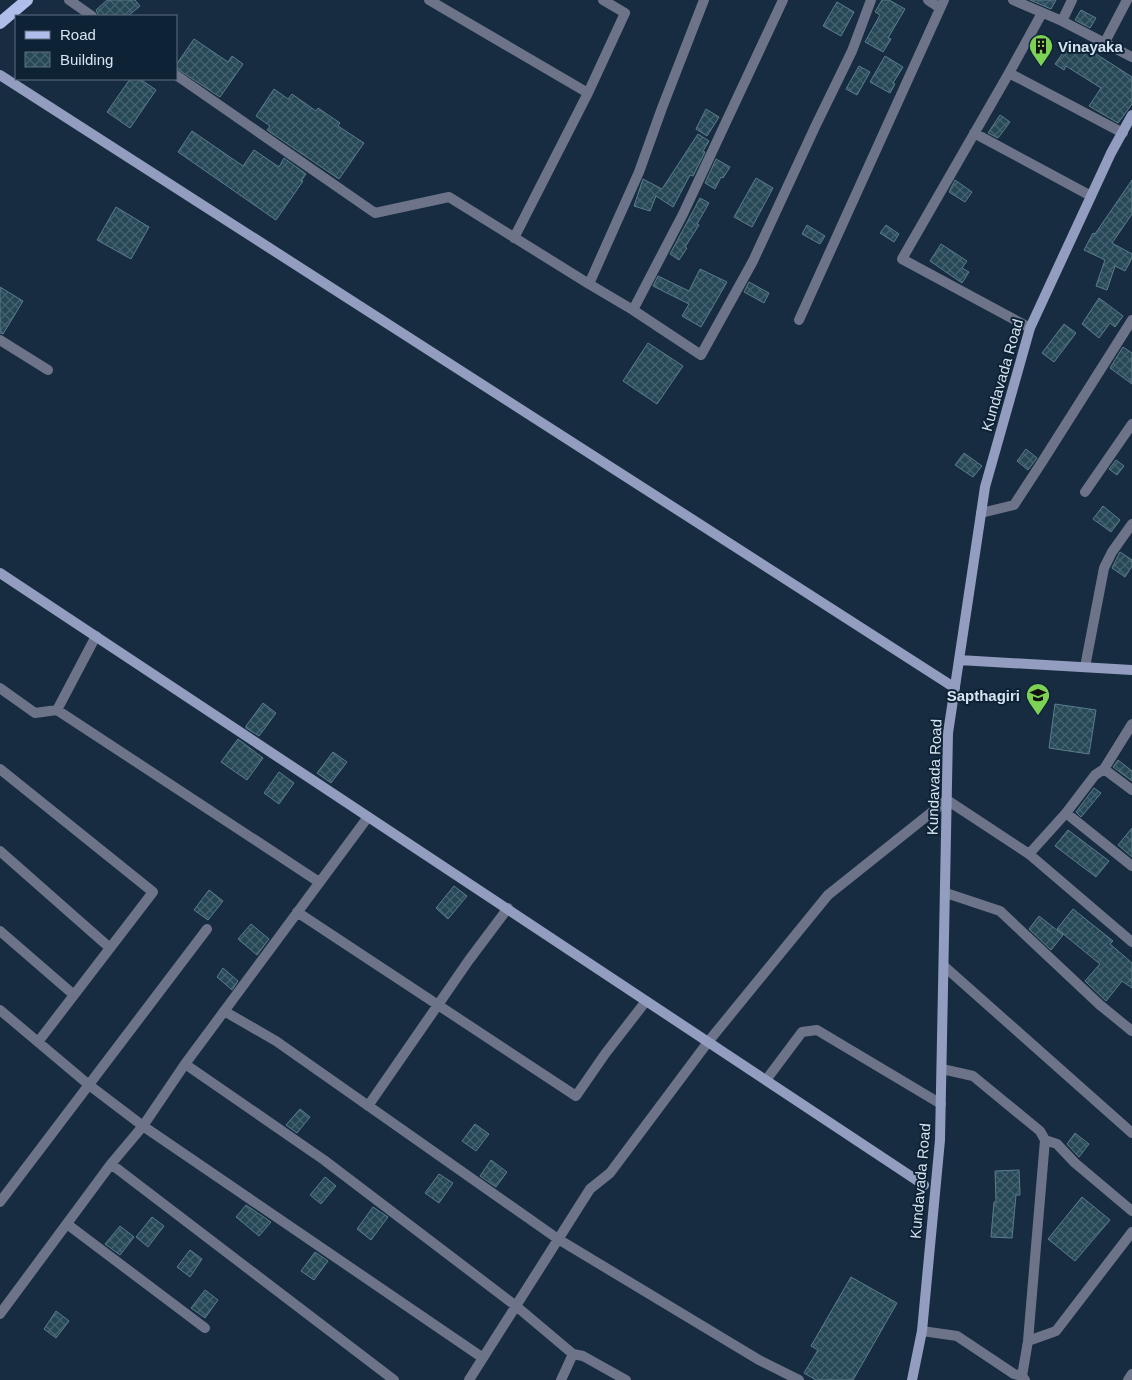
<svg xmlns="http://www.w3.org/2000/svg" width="1132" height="1380" viewBox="0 0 1132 1380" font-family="Arial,sans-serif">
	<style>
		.building { fill: url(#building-cross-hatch); stroke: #5a7c8c }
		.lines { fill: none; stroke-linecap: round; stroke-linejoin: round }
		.street { stroke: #6d748a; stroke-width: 10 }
		.secondary { stroke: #929dc0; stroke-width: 10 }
		.primary { stroke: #afbdeb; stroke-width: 12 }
		.labels { text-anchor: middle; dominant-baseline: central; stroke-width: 4; stroke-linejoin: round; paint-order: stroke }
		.poi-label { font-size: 15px; font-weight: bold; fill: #d6e3f0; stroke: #0e2235; text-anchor: start }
		.street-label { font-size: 15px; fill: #d6e3f0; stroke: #0e2235 }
	</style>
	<defs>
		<pattern id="building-cross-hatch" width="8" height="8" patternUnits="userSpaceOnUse" patternTransform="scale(1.25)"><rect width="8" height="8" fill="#274957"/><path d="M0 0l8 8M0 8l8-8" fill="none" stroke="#46636f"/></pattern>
	</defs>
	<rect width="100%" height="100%" fill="#172c40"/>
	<path class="building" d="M107,0h28l5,6 -12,10h-29l-3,-6z
		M882,0h7l16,9 -17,29 3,1 -8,13 -18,-10 15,-27 -5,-3z
		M1030,0h26l-5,9z
		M837,2l17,10 -13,24 -18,-10z
		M1081,10l15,8 -6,10 -15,-8z
		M194,39l34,23 4,-6 11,8 -23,33 -44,-29v-3z
		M1070,43l12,9 3,-5 47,30v27l-14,19 -29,-17 12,-18 -35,-22 -2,4 -9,-6z
		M885,56l18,11 -10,16 2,1 -5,9 -20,-11z
		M859,66l11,6 -13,23 -11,-6z
		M130,79h10l16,11 -26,38 -23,-16z
		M274,89l14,10 4,-5 24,17 2,-3 22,15 -2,3 26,17 -25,36 -72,-49 3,-4 -14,-10z
		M706,109l13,8 -12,19 -11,-7z
		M1000,115l10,7 -12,16 -10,-5z
		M192,131l51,35 11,-16 25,17 5,-9 22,16 -5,7h2l-27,39 -98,-68z
		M698,134l11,7 -6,10 2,1 -12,24 -3,-1 -17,32 -17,-11 -6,15 -16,-5 9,-27 19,10z
		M716,159l14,8 -7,11 -2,-1 -6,12 -10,-6z
		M756,178l17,10 -21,39 -18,-10z
		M955,180l17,12 -7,10 -16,-10z
		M1132,180v34l-20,29 20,11v4l-7,13 -10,-5 -8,24 -11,-4 9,-26 -21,-10 9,-17 2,1z
		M700,198l9,5 -12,21 2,1 -14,22 2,1 -8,12 -9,-6z
		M116,207l33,20 -18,32 -34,-19z
		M807,225l18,11 -5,8 -18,-10z
		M886,225l13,9 -5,8 -14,-9z
		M941,244l26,17 -5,7 7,4 -7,11 -32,-22z
		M700,269l27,13 -26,45 -19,-11 7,-12 -36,-18 5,-10 31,15z
		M749,282l20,11 -5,10 -20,-11z
		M0,287l23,14 -20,33 -3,-1z
		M1099,298l24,18 -8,11 -5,-4 -11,15 -17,-14z
		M1064,324l12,9 -22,29 -12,-9z
		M648,343l35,23 -26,38 -34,-23z
		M1123,347l9,6v31l-22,-16z
		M1026,449l11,9 -9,12 -11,-9z
		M964,453l18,13 -9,11 -18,-12z
		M1116,460l8,6 -7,9 -8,-6z
		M1103,506l17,14 -9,12 -18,-13z
		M1120,552l12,8v6l-7,11 -13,-9z
		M263,703l13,10 -17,23 -13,-8v-2z
		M1055,704l41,6 -7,44 -40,-6z
		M238,739l25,19 -16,22 -26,-18z
		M333,752l14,10 -16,21 -14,-10z
		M1118,760l14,11v10l-19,-14z
		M279,772l15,11 -15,21 -15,-11z
		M1094,788l7,5 -20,24 -5,-5z
		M1132,828v29l-14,-12z
		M1068,830l41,31 -13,16 -41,-31z
		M454,886l13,10 -19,23 -12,-11z
		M209,890l14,11 -15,19 -14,-10z
		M1073,909l40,32 -3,3 22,19v25l-10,-7 -16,20 -21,-20 15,-17 -43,-35z
		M1039,916l24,19 -12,15 -22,-21z
		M251,924l18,15 -12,16 -19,-16z
		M223,968l15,13 -6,9 -15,-13z
		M300,1109l10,8 -13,16 -11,-8z
		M475,1124l14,10 -13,17 -14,-10z
		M1075,1133l14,11 -10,13 -12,-13z
		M491,1160l16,12 -11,15 -16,-11z
		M1019,1170l1,25h-4l-4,43 -21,-1 3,-35h2l-1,-31z
		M439,1174l14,9 -14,20 -14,-10z
		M325,1177l11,9 -15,18 -11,-9z
		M1082,1197l28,23 -35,41 -27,-22z
		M246,1205l25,17 -12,14 -23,-19z
		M373,1207l15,10 -17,23 -14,-11z
		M152,1217l12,9 -16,21 -12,-10z
		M120,1226l14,11 -14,18 -15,-11z
		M190,1250l12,9 -12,18 -13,-10z
		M315,1252l13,9 -14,19 -13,-9z
		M851,1277l46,26 -44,77h-37l-12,-7 14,-23 -7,-4z
		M205,1290l13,10 -13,18 -14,-10z
		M56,1311l13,10 -13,17 -12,-9z"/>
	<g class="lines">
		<path class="street" d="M69,0l23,16
			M429,0l159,93 -74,145
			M783,0l-100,214 -50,96 68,45 52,-94 62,-134 37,-76 19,-51
			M928,0l12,8
			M1013,0l49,21 70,36
			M1062,21l10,-21
			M1105,42l22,-42
			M1009,73l114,60
			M176,75l199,138 74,-16 140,87
			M588,93l37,-80 -22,-13
			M974,133l117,63
			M633,310l-44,-26 50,-112 23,-64 42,-108
			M799,320l145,-320
			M1030,328l-128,-69 107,-186 33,-60
			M0,340l48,30
			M1085,492l47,-68
			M981,513l33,-8 28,-43 90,-142
			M1085,667l19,-99 8,-16 20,-28
			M0,688l35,25 22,-3 262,172
			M57,710l39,-74
			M0,769l153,123 -115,150
			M1104,769l28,21
			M1066,813l66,53
			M0,851l110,97
			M1029,854l37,-41 29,-38 9,-6 28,-45
			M946,893l54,18 100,94 32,26
			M297,912l279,184 29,-42 41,-53
			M0,931l74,64
			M945,967l187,166
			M0,1010l89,75 54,41 340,232
			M224,1011l52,30 282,198 201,121 40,20
			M185,1064l139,96 192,146 57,48 10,2 43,24
			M942,1069l31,7 67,55 5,9 -17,201 -6,35 3,4
			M766,1080l36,-48 15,-2 124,74
			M368,1106l101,-146 39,-52
			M1045,1140l12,4 18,19 57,48
			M111,1164l283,216
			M0,1202l207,-273
			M67,1224l138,104
			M0,1314l111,-150 32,-38 42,-62 183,-247
			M922,1331l35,5 57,38 8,2
			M1028,1341l28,-10 76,-99
			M469,1380l121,-191 20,-16 98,-131 120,-147 119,-95 82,54 103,88
			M561,1380l12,-26
			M1128,1380l4,-6"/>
		<path class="secondary" d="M0,75l955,613
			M0,573l924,612
			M959,660l173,10
			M912,1380l10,-49 18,-191 8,-407 37,-246 45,-159 81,-175 21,-38"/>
		<path class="primary" d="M0,23l27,-23"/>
	</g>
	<defs>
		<g id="building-pin" transform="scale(1.25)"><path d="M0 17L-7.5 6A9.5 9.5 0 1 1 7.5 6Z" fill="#7dd154" stroke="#0e2235"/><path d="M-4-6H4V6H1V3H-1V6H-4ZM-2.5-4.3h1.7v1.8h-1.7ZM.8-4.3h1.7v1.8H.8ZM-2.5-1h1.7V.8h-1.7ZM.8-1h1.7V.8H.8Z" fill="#111"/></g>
		<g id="school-pin" transform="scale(1.25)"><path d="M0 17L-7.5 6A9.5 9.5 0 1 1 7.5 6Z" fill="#7dd154" stroke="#0e2235"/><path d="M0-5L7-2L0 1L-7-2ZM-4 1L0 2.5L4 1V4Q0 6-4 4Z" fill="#111"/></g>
	</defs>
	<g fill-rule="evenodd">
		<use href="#building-pin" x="1041" y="46"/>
		<use href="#school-pin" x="1038" y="695"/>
	</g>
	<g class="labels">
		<g class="poi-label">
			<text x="1058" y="46">Vinayaka</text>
			<text x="1020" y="695" text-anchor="end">Sapthagiri</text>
		</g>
		<g class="street-label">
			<text transform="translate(1002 375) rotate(-74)">Kundavada Road</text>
			<text transform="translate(934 777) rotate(-88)">Kundavada Road</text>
			<text transform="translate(920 1181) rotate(-85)">Kundavada Road</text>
		</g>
	</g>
	<rect x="15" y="15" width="162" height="65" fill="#0e2235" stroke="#5e6f80"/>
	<rect x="25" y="31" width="25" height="8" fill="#afbdeb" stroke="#5e6f80"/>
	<text x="60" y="40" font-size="15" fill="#d6e3f0">Road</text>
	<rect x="25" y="52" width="25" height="15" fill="url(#building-cross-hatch)" stroke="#5e6f80"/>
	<text x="60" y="65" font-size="15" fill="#d6e3f0">Building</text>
</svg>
